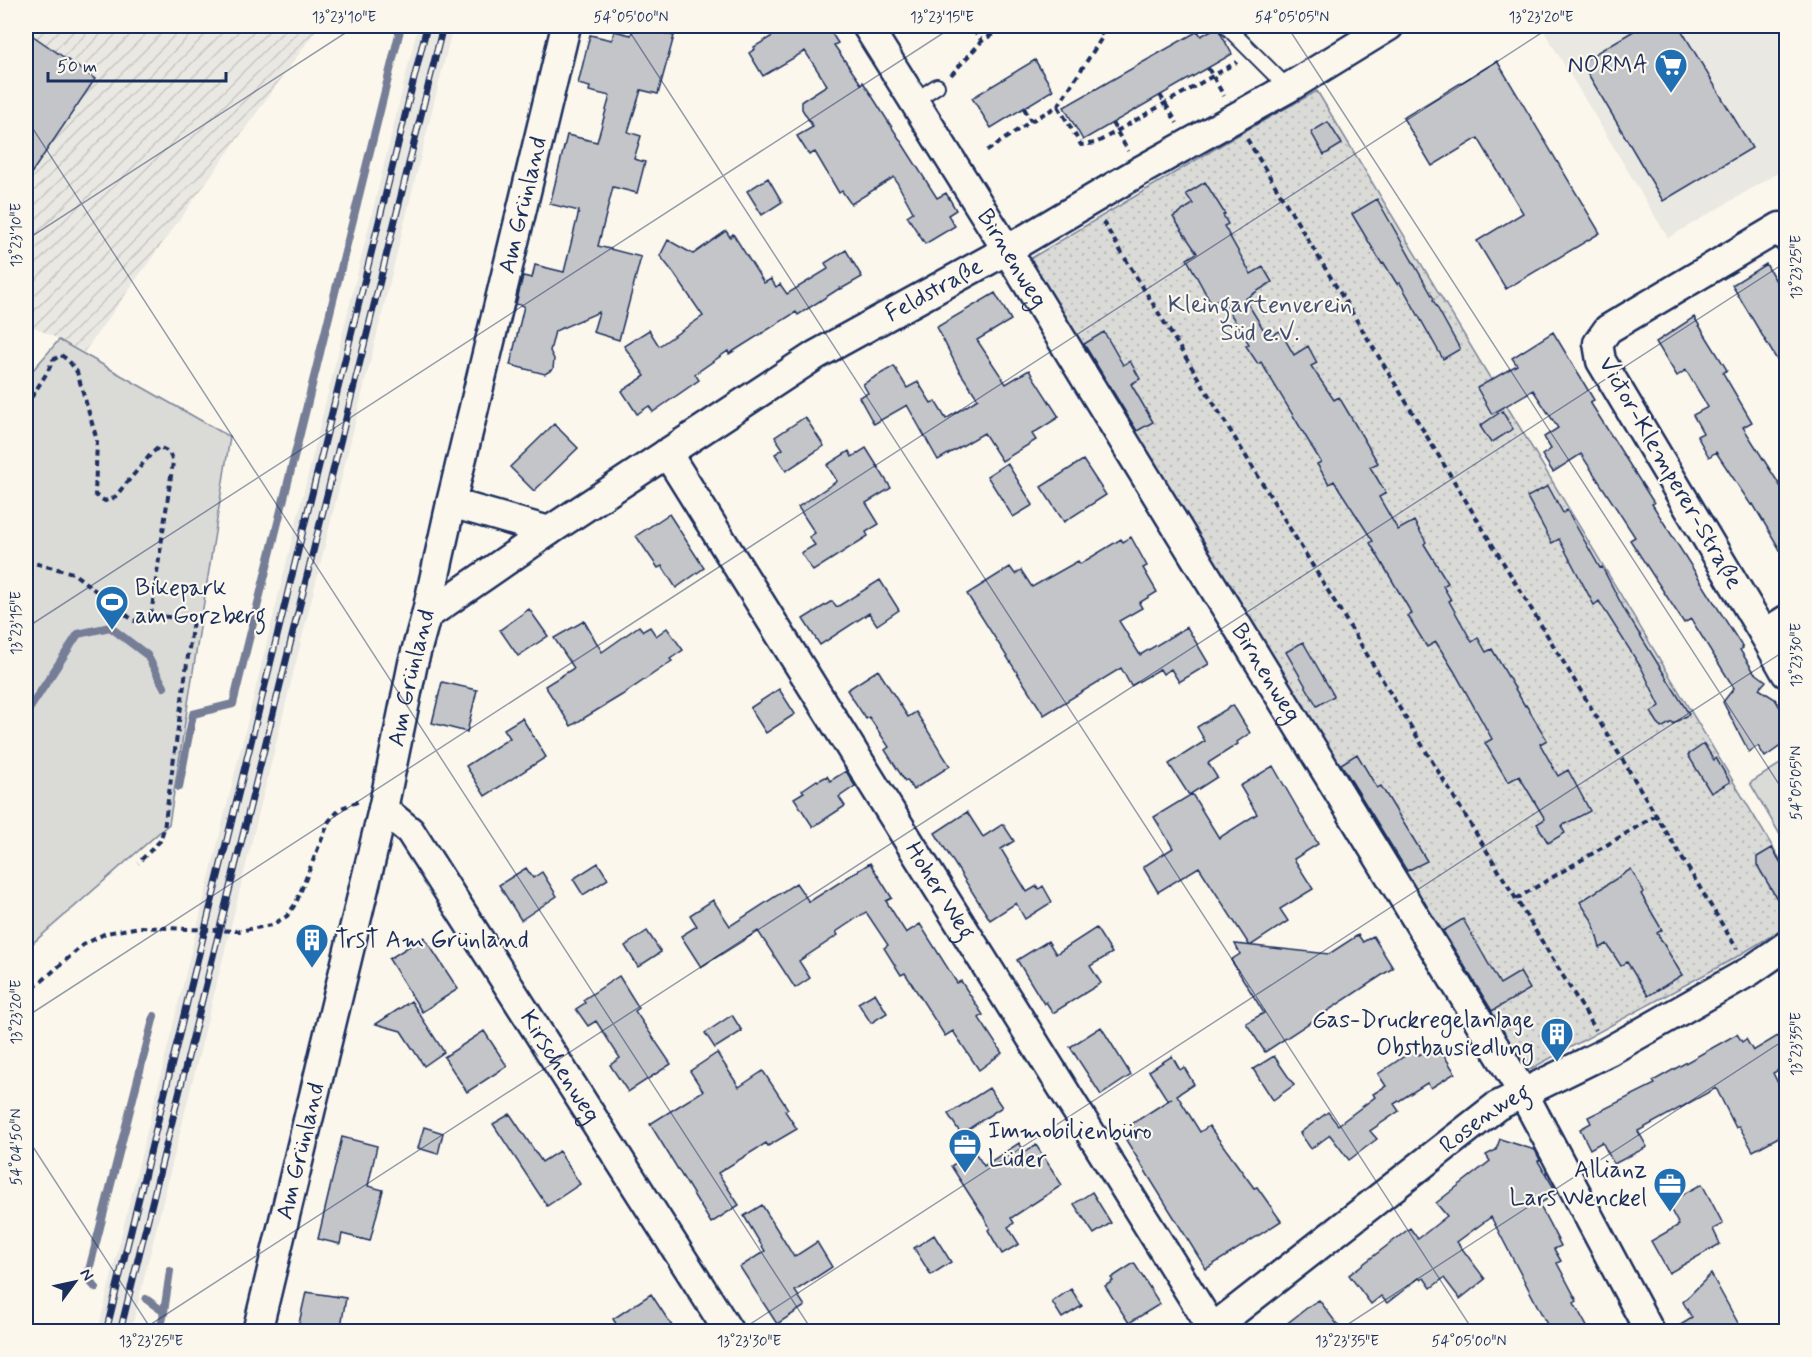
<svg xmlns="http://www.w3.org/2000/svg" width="1812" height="1357" viewBox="0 0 1812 1357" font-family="Mynerve,sans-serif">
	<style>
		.built { fill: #eae8e2 }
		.industrial { fill: url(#industrial-furrows) }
		.green { fill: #dadad7; stroke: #7a849a; stroke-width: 1.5 }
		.garden { fill: url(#garden-dots); stroke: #7a849a; stroke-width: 1.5 }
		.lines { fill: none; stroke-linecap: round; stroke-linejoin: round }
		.stream { stroke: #747e96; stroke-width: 8 }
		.building { fill: #c3c5c9; stroke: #1b2f5e; stroke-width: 1.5 }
		.lane-casing { stroke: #1b2f5e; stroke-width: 18 }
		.street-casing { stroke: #1b2f5e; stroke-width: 33 }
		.path { stroke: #1b2f5e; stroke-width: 4; stroke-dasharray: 6 4.5; stroke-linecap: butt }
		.lane { stroke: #fbf7ec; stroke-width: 14 }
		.street { stroke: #fbf7ec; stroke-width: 28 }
		.rail-casing { stroke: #1b2f5e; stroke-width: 7 }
		.rail { stroke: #fbf7ec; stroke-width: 4.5; stroke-dasharray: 14; stroke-linecap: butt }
		.ticks { fill: none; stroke: #1b2f5e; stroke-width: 1.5; stroke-opacity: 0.45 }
		.labels { text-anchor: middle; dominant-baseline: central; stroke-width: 4.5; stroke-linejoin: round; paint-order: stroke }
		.poi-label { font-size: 24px; fill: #1b2f5e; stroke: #fbf7ec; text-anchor: end }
		.street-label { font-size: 24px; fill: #1b2f5e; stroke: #fbf7ec }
		.park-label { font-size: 24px; fill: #415176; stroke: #fbf7ec }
		.neatline { fill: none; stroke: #1b2f5e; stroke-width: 2 }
		.ticks-label { font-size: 15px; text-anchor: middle; fill: #1b2f5e }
	</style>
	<defs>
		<pattern id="industrial-furrows" width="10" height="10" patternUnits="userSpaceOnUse" patternTransform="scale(1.5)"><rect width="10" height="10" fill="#eae8e2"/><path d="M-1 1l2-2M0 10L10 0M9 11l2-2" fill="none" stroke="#c8c7c4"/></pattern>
		<pattern id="garden-dots" width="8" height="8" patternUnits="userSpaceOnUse" patternTransform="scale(1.5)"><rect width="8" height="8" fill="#dadad7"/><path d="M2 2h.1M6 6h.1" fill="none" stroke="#babbbb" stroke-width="1.8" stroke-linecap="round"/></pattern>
	</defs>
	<rect width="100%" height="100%" fill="#fbf7ec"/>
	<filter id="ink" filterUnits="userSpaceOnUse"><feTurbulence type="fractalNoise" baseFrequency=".0167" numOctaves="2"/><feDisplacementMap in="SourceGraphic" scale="12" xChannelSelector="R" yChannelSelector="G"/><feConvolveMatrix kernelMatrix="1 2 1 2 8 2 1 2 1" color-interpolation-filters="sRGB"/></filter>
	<g filter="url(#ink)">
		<path class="built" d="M418,26h35l-322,1305h-33z
			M1541,26h245v142l-118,70z"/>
		<path class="industrial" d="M26,26h293l-235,326 -58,-29z"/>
		<path class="green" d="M59,340l171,97 -61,387 -143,125v-571z
			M1786,760v85l-36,-62z"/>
		<path class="garden" d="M1317,91l469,778v58l-53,32 -208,113 -497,-812 215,-128z"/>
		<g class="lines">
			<path class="stream" d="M26,714l52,-80 32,-7 37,28 17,32
				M179,787l14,-73 40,-10 168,-678
				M96,1288l-9,-10 67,-262
				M146,1299l18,13 -4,20
				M164,1312l6,-41"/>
		</g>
		<path class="building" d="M634,26h28l-2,6 14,4 -16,58 -17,-4 -13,42 13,4 -7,23 11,3 -8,31 -24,-6 -15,59 43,11 -22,83 -26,-8 6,-20 -44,19 -5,20 4,8 -1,10 -8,5 -35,-9 14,-59 -8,-2 7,-28 9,2 3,-13 29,7 15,-61 -29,-7 17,-69 30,7 13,-46 -21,-5 1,-4 -12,-3 12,-49 22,5 2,-9 17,4z
			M789,26h38l11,17 -4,2 27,39 2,-2 74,116 9,-5 10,17 -8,5 7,11 -30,18 -18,-28 6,-4 -19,-35 -43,27 -9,-13 -3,2 -24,-41 -6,3 -12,-19 16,-9 -11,-18v-8l25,-16 -22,-34 -42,25 -14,-23 6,-4 -1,-2z
			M1642,26h37l73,122 -89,53 -82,-139z
			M1217,27l15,27 -149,86 -19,-33 134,-76 3,5z
			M26,31l69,48 -69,102z
			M1035,60l18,30 -62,38 -19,-30z
			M1497,61l103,172 -94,56 -29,-48 46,-28 -45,-75 -46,28 -29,-48z
			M1328,122l14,22 -18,11 -13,-23z
			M768,178l14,24 -20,13 -15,-24z
			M1205,182l20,32 -2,1 5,9 -4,2 27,48 12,-7 9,15 -27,17 23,38 12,-6 14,24 14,-9 9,17 -6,3 23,34 5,-3 39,66 -8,4 16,26 -7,4 19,33 16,-9 12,21 -2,2 24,39 -5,3 8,14 -2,1 23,41 6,-4 8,14 6,-3 33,57 1,-1 21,35 -7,4 18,32 10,-6 22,41 -29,15 4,7 -17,10 -11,-19 8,-5 -26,-43 -11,6 -23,-39 7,-4 -38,-68 -18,-29 -9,5 -19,-31 4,-2 -42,-71 3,-2 -39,-60 -5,3 -12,-20 4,-2 -60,-100 -3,2 -12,-18 3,-2 -28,-46 -10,5 -24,-44 10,-6 -24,-36 20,-13 -7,-10z
			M1377,199l57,100 -1,1 27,49 -17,10 -43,-76 -3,1 -13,-21 -2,1 -30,-50z
			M726,231l4,6 3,-3 31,49 7,-4 5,8 4,-3 7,10 41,-25 -3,-6 21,-13 16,27 -21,12 -1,-1 -42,27 -2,-3 -67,42 -1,-3 -33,23 4,6 -46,32 -4,-6 -12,8 -15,-23 23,-15 -21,-30 25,-16 10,16 44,-30 -30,-44 -13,-16 8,-16 25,14z
			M1766,264l20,34v77l-54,-90z
			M995,293l16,27 -34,20 29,44 23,-14 1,2 29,45 -27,17 4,6 -34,21 -18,-28 -46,27 -31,-55 -33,19 -15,-27 9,-4 -5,-9 31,-18 13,22 11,-6 13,21 4,-2 11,18 32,-20 -20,-30 -21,-42z
			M1694,317l33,53 -4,3 29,49 -9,5 43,68v65l-33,-56 -2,1 -35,-53 -7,5 -12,-21 6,-3 -10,-18 15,-8 -22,-37 -9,6 -21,-34z
			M1104,332l19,33 7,-4 10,18 -9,5 22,38 -16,9 -53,-87z
			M1553,332l41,68 -4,2 64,101 -2,1 91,144 -3,2 14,22 12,9 -7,8 16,10 11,18v25l-21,15 -7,-11 -9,6 -26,-50 11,-14 -43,-69 -7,4 -54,-83 5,-3 -54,-83 -28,18 -11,-17 9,-6 -7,-12 14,-9 -25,-38 -41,24 -15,-26 40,-23 -5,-7z
			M1502,411l11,18 -22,14 -11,-17z
			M805,417l19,29 -38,25 -11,-17 8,-5 -8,-12z
			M554,424l24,24 -44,43 -24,-24z
			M866,448l25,40 -25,15 13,21 -13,8 2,4 -55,35 -12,-18 14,-8 -6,-8 6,-4 -17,-26 39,-26 -10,-16 22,-14 3,6z
			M1083,460l23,35 -42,27 -23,-35z
			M1007,463l26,42 -20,12 -26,-41z
			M1548,486l15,27 4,-3 33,58 2,-1 23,44 64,103 -16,10 -1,-2 -11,6 -10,-16 9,-6 -18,-37 -43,-68 -5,4 -35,-66 -7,4 -25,-46z
			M669,514l35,54 -28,20 -14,-22 -4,2 -22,-32z
			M1131,537l16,29 -4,2 14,24 -18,11 3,5 -23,13 21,34 47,-28 22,37 -30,18 -8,-13 -8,5 -3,-5 -29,17 -10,-18 -77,47 -77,-121 43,-27 5,7 6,-4 11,17 46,-26 2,3 41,-25 2,3z
			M880,580l19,30 -22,15 -8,-12 -49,32 -17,-26 29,-18 5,6z
			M529,609l19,27 -30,20 -18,-26z
			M584,621l18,31 37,-26 4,5 7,-4 6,9 11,-8 16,22 -13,9 2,2 -50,34 -51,31 -26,-40 29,-18 -20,-30z
			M1303,642l31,54 -17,10 -31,-54z
			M878,670l30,47 8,-5 34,54 -37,24 -6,-10 -2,1 -20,-31 4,-3 -20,-30 -3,2 -19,-29z
			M442,682l35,8 -10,42 -35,-9z
			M779,689l16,25 -29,19 -16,-25z
			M1233,705l17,28 -13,9 1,2 -30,19 9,14 -28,18 -20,-31 36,-23 -8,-14z
			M522,718l24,39 -61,39 -19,-30 44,-28 -6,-9z
			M1704,744l10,16 2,-2 14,24 -19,11 -23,-38z
			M1357,754l20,34 4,-2 46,75 -20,10 -66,-107z
			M1273,766l45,78 -24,15 19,30 -33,20 8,12 -38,25 -51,-79 -41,25 -15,-25 30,-19 -19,-31 38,-23 27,44 38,-24 -17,-28z
			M846,771l9,15 -16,11 6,9 -32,21 -19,-29 10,-6 -2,-2 15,-10 1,1 9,-5 3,5z
			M967,812l16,25 20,-13 11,17 -13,8 26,43 10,-6 2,3 4,-3 9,16 -27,17 -9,-16 -26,17 -55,-87z
			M1772,848l14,23v43l-29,-49v-8z
			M598,863l10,16 -25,16 -10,-16z
			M870,863l22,35 -6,3 20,32 14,-9 37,59 4,-2 22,34 -4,3 23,35 -23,17 -26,-39 -8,5 -40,-63 -4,2 -17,-27 4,-3 -22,-33 -30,20 2,3 -39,26 11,17 -15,10 -37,-57 -57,36 -20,-31 16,-10 -7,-11 23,-15 17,26 66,-43 13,19z
			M526,868l7,10 9,-6 15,24 -36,24 -22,-35z
			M1631,869l13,23 -3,2 21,36 -5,3 25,42 -34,21 -21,-34 -6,4 -14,-22 -7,4 -7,-26 -13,-20z
			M1463,919l37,65 20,-12 10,17 -38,22 -49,-80z
			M1096,928l16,25 -22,13 11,17 -48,30 -7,-11 -2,2 -27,-44 31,-19 8,13z
			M647,931l14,21 -23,15 -13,-21z
			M1358,935l5,7 10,-6 20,32 -128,84 -19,-29 18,-10 -33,-53 9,-6 -5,-10 94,10z
			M424,937l34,52 -36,23 -33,-53z
			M619,976l20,32 -4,3 36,53 -43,28 -18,-27 10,-7 -24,-37 -8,5 -12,-17 9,-6 -2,-3z
			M875,993l12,20 -16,10 -13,-20z
			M411,1001l33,51 -20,14 -23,-35 -25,-7z
			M732,1015l10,16 -27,17 -10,-15z
			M1101,1027l30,48 -30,20 -31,-48z
			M484,1031l23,35 -40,26 -23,-35z
			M1786,1031v35l-13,7 13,26v34l-33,18 -14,-25 -3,2 -20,-40 -78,43 9,16 -33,17 -12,-22 -12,7 -10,-20 11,-6 -3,-6 67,-33 -2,-3 84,-47 5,8 4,-3 7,12z
			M1437,1044l18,29 -24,15 -4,-5 -33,21 5,7 -29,20 7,8 -28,21 -19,-25 -19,14 -11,-16 28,-21 10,13 37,-28 -2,-3 13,-8 -8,-12 37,-25 4,6z
			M717,1053l22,34 24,-16 25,38 -3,2 12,18 -29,17 -2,-3 -48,30 21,32 -28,18 -61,-99 53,-33 -13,-20z
			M1172,1056l8,14 4,-3 10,17 -17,11 23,37 9,-6 45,62 3,-1 24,34 -75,48 -80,-129 9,-6 -5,-9 42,-27 -4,3 -19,-30z
			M1274,1056l20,29 -21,15 -20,-31z
			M989,1088l13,19 -41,27 -13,-20z
			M510,1114l32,48 17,-11 21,33 -33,22 -54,-82z
			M424,1127l19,6 -5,21 -20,-6z
			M342,1137l35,9 -9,40 15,4 -13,51 -28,-7 -2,10 -22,-5z
			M1500,1139l35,11 5,10 -2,1 19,32 -18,11 22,42 -7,3 7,12 -4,2 20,38 -3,2 16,29h-39l-60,-115 -34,25 28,37 -25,20 -16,-21 -13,10 -7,-10 -3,2 -2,-2 -32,25 -6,-7 -10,8 -22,-29 61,-47 8,11 29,-23 -11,-13 54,-42 -4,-6 10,-5z
			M1019,1143l6,9 11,-7 26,40 -51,33 3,5 -6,4 11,17 -17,10 -14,-24 2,-2 -6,-11 -33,-51 23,-15 10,15z
			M1702,1184l21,40 -10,5 7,15 -51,29 -18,-32 28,-16 -12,-22z
			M1092,1192l19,31 -17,11 -20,-30z
			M762,1205l32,52 23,-15 15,25 -37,24 10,15 -28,18 -37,-57 25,-16 -21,-35z
			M934,1235l17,27 -20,13 -17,-27z
			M1134,1263l26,41 -31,19 -24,-37 8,-5 -2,-3z
			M1711,1274l32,58h-74l23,-14 -9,-16z
			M1071,1289l11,17 -20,12 -10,-16z
			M306,1292l40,6 -6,34h-27l-15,-4z
			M651,1294l25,38h-55l-8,-13z
			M1319,1300l24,32h-67l36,-28z"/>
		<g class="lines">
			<g class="lane-casing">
				<path id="lane" d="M1226,26l62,62
					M914,101l23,-15"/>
			</g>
			<g class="street-casing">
				<g id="street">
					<path id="s1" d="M867,26l140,224 516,843 127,239"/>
					<path id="s2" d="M667,453l545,875"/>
					<path d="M451,503l98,28"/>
					<path id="s3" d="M426,616l123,-85 267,-176 191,-105 133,-79 148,-83 101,-62"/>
					<path d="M1786,620l-22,14 22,39"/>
					<path d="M1764,634l-163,-273 -3,-18 10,-14 172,-102 6,10"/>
					<path id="s4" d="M383,809l27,22 319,501"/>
					<path id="s5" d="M257,1332l126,-523 30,-146 13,-47 25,-113 115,-477"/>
					<path id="s6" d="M1208,1332l289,-226 112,-55 141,-80 36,-25"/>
				</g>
			</g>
			<path class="path" d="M973,30l9,11
				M1208,68l16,28
				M951,75l31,-34 24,-15
				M1160,95l17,28
				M1058,106l23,39 15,-2 141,-81
				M1024,108l7,13
				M1112,123l16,28
				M1247,139l490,810
				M987,151l44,-30 27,-15 45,-70 -7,-10
				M1103,222l493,808
				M26,406l22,-35 5,-11 8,-5 8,6 8,11 20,68 -2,55 10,6 9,-3 37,-44 8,-7 10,5 4,10 -22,153
				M26,561l47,12 61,48 17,-6 42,5 -29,209 -4,12 -22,22
				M1516,899l141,-84
				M26,995l57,-50 23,-12 34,-6 99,4 33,-6 15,-9 9,-13 33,-82 12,-13 19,-7"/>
			<use href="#lane" class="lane"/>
			<use href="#street" class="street"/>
			<g class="rail-casing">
				<path id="rail" d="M106,1332l321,-1306
					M120,1332l323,-1306"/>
			</g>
			<use href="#rail" class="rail"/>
		</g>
	</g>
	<path class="ticks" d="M626,26l848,1306M1287,26l499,769M26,118l787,1214M26,240l330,-214M26,628l928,-602M26,1017l1526,-991M26,1136l127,196M139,1332l1647,-1070M738,1332l1048,-682M1336,1332l450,-293"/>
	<defs>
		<g id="supermarket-pin" transform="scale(1.725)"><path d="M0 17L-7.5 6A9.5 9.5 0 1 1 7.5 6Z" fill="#1f6fb2" stroke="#fbf7ec"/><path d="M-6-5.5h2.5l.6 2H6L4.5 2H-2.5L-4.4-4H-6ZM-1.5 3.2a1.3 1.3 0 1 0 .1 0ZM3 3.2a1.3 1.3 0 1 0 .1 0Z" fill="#fff"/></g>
		<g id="stadium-pin" transform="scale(1.725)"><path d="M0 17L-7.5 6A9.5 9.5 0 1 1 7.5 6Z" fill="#1f6fb2" stroke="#fbf7ec"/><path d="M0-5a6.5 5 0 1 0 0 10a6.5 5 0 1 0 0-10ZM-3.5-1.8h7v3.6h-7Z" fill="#fff"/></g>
		<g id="building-pin" transform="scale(1.725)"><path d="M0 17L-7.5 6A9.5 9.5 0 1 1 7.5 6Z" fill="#1f6fb2" stroke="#fbf7ec"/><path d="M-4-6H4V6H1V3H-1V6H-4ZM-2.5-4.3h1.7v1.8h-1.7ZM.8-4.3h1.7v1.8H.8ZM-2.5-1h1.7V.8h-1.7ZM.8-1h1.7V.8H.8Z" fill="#fff"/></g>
		<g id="office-pin" transform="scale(1.725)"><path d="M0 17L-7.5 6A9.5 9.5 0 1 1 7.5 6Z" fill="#1f6fb2" stroke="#fbf7ec"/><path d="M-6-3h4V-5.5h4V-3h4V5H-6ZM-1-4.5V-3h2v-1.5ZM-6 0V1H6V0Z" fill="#fff"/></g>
	</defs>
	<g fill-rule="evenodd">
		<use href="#supermarket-pin" x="1671" y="65"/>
		<use href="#stadium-pin" x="112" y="602"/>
		<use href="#building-pin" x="312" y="940"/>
		<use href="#building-pin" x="1557" y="1034"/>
		<use href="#office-pin" x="965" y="1145"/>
		<use href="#office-pin" x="1670" y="1184"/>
	</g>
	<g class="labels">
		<g class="poi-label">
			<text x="1648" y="65">NORMA</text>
			<text x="135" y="588" text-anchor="start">Bikepark<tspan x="135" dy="28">am Gorzberg</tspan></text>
			<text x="335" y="940" text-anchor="start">TrsT Am Grünland</text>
			<text x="1534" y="1020">Gas-Druckregelanlage<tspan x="1534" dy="28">Obstbausiedlung</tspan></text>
			<text x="988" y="1131" text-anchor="start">Immobilienbüro<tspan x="988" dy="28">Lüder</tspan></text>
			<text x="1647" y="1170">Allianz<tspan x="1647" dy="28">Lars Wenckel</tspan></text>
		</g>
		<g class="street-label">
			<text stroke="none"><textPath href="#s5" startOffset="1158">Am Grünland</textPath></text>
			<text stroke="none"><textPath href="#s1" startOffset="274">Birnenweg</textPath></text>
			<text stroke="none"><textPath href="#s3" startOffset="604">Feldstraße</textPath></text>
			<text transform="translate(1670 473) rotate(60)">Victor-Klemperer-Straße</text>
			<text stroke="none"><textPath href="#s1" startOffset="760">Birnenweg</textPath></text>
			<text stroke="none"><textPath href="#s5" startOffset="672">Am Grünland</textPath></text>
			<text stroke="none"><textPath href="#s2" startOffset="516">Hoher Weg</textPath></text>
			<text stroke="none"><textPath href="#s4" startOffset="314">Kirschenweg</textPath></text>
			<text stroke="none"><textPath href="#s6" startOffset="350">Rosenweg</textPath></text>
			<text stroke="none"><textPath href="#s5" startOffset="186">Am Grünland</textPath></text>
		</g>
		<g class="park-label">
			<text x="1260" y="305">Kleingartenverein<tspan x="1260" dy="28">Süd e.V.</tspan></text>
		</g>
	</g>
	<rect width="1812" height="1357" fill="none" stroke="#fbf7ec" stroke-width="66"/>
	<g transform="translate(75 1282) rotate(57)" stroke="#fbf7ec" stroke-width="4.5" paint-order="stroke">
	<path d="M0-4.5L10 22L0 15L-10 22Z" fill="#1b2f5e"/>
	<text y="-9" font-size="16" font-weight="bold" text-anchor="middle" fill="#1b2f5e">N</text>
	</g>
	<path d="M48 72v9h178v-9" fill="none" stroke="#1b2f5e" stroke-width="3"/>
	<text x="57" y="72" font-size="18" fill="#1b2f5e" stroke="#fbf7ec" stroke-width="4.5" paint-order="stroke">50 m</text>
	<rect x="33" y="33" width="1746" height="1291" class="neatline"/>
	<g class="ticks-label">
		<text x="344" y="22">13°23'10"E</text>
		<text x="631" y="22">54°05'00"N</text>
		<text x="942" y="22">13°23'15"E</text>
		<text x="1292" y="22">54°05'05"N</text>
		<text x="1541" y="22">13°23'20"E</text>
		<text transform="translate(16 235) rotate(-90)" y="5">13°23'10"E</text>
		<text transform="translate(1796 267) rotate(-90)" y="5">13°23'25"E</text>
		<text transform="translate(16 623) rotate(-90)" y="5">13°23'15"E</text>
		<text transform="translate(1796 655) rotate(-90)" y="5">13°23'30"E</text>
		<text transform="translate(1796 783) rotate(-90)" y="5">54°05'05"N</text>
		<text transform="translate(16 1012) rotate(-90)" y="5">13°23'20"E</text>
		<text transform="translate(1796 1044) rotate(-90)" y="5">13°23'35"E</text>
		<text transform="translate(16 1147) rotate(-90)" y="5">54°04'50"N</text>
		<text x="151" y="1346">13°23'25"E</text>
		<text x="749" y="1346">13°23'30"E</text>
		<text x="1347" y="1346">13°23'35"E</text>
		<text x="1469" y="1346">54°05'00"N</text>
	</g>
</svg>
